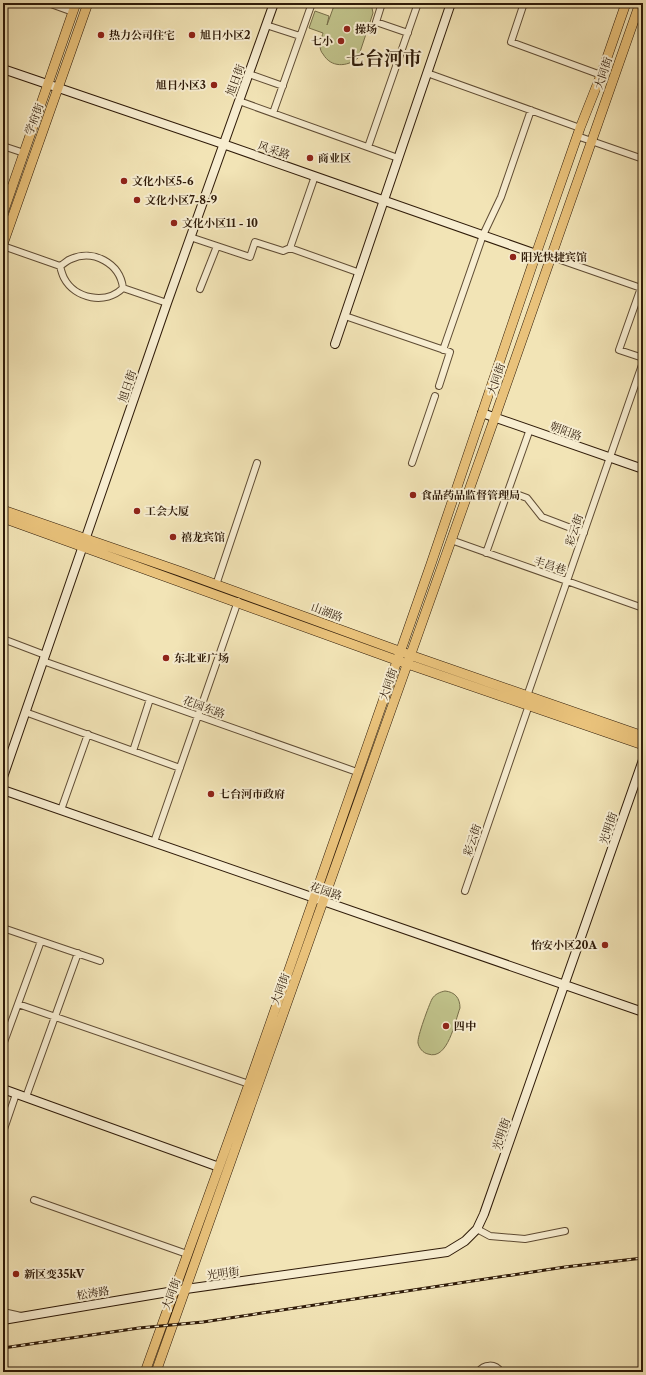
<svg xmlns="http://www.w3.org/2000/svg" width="646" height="1375" viewBox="0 0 646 1375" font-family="'Libre Caslon Text','Noto Serif SC',serif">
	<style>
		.green { fill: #c0c28a; stroke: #776e49 }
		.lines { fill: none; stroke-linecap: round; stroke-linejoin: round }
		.street-casing { stroke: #5f4c34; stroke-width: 8 }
		.secondary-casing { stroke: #2e1a08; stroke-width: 10 }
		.primary-casing { stroke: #2e1a08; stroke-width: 10 }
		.street { stroke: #f7edd0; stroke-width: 6 }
		.secondary { stroke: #f7edd0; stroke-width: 8 }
		.primary { stroke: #e9c27b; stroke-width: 9 }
		.rail-casing { stroke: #2e1a08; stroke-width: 3 }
		.rail { stroke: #f7edd0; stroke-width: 1.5; stroke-dasharray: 4.5; stroke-linecap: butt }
		.poi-dot { fill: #8f2418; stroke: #f7edd0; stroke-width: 1.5 }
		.labels { text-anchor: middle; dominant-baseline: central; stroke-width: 4; stroke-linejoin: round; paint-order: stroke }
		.poi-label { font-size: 11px; font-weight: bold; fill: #2e1a08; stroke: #f7edd0; text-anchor: start }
		.street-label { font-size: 11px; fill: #2e1a08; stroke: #f7edd0 }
		.town-label { font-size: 19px; font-weight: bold; fill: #2e1a08; stroke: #f7edd0 }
	</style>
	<rect width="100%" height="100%" fill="#f2e4b6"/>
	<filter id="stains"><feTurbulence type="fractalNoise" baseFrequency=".005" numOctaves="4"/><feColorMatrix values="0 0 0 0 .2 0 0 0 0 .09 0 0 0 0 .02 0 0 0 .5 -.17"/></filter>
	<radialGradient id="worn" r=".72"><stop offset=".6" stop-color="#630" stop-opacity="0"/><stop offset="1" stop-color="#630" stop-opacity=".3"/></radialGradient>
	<path class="green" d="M335,3h36l2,10 -15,45c-11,9 -27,10 -35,-4 -2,-2 -3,-5 -3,-9 -1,-3 2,-8 3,-12l-14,-5 6,-17 14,5 -2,9z
		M445,991c10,1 15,7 15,17 -5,13 -12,53 -32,46 -5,-1 -9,-6 -10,-11 -1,-6 11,-38 14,-44 3,-5 8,-7 13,-8z"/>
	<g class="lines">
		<g class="street-casing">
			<path id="street" d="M48,3l25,9
				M382,3l-6,19 32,11
				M523,3h1l-13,39 90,33
				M266,25l34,11
				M427,73l153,55
				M249,74l34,12
				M239,101l159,57
				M273,113l39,-110
				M577,136l66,23
				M3,146l21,7
				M368,147l50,-144
				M315,176l-25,72 70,25
				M190,237l60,20 5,-15 28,9 7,-3
				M3,246l57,20c1,4 2,8 4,12 11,21 42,27 59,10
				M552,257l89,31
				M60,266c4,-2 7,-6 11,-7 22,-10 49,4 52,29l44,15
				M643,282l-24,68 24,8
				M200,289l17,-43
				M345,316l105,36 -11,34
				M443,350l40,-115 18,-38 30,-87
				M412,463l23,-67
				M508,491l19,7 15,19 42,16
				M451,540l192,68
				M486,553l44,-124
				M216,585l41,-122
				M3,639l42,16
				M43,661l314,111
				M526,699l117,-337
				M25,712l155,56
				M133,751l17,-52
				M61,810l27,-76
				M154,842l84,-241
				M465,891l64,-186
				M3,928l97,33
				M18,1004l231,80
				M3,1045l38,-104
				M26,1097l52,-144
				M3,1132l13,-38
				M34,1200l153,54
				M477,1229l13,7 35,3 40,-8
				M3,1312l18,4
				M478,1372c6,-8 17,-9 23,0"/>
		</g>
		<g class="secondary-casing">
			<path id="secondary" d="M3,69l220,75 313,110
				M335,344l116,-341
				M482,413l161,56
				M3,777l164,-474 107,-300
				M3,790l640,222
				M3,1089l216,78
				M3,1320l183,-31 261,-37 18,-11 12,-12 7,-15 159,-454"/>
		</g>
		<g class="primary-casing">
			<path id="primary" d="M3,213l73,-210
				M3,244l85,-241
				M3,510l176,61 231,84 233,81
				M3,518l393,142 247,85
				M145,1372l104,-288 182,-520 105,-310 44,-126 21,-53 25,-72
				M156,1372l339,-955 145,-414"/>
		</g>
		<use href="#street" class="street"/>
		<use href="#secondary" class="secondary"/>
		<use href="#primary" class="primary"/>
		<g class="rail-casing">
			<path id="rail" d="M3,1348l136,-20 64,-6 362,-55 78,-9"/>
		</g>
		<use href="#rail" class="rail"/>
	</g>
	<g class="poi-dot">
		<circle cx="347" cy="29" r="4"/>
		<circle cx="101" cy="35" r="4"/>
		<circle cx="192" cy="35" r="4"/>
		<circle cx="341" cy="41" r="4"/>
		<circle cx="214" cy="85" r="4"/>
		<circle cx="310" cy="158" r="4"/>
		<circle cx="124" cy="181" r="4"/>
		<circle cx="137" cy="200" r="4"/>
		<circle cx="174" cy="223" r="4"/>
		<circle cx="513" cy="257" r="4"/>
		<circle cx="413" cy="495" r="4"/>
		<circle cx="137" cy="511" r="4"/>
		<circle cx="173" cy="537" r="4"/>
		<circle cx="166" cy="658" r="4"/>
		<circle cx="211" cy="794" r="4"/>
		<circle cx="605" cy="945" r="4"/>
		<circle cx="446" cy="1026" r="4"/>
		<circle cx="16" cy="1274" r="4"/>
	</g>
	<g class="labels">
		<g class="poi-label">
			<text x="355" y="29">操场</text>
			<text x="109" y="35">热力公司住宅</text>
			<text x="200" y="35">旭日小区2</text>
			<text x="333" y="41" text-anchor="end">七小</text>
			<text x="206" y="85" text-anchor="end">旭日小区3</text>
			<text x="318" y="158">商业区</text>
			<text x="132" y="181">文化小区5-6</text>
			<text x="145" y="200">文化小区7-8-9</text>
			<text x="182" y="223">文化小区11 - 10</text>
			<text x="521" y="257">阳光快捷宾馆</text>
			<text x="421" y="495">食品药品监督管理局</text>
			<text x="145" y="511">工会大厦</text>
			<text x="181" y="537">禧龙宾馆</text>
			<text x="174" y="658">东北亚广场</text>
			<text x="219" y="794">七台河市政府</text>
			<text x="597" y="945" text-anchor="end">怡安小区20A</text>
			<text x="454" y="1026">四中</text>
			<text x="24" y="1274">新区变35kV</text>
		</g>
		<g class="street-label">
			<text transform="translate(603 73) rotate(-71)">大同街</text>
			<text transform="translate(235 80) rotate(-70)">旭日街</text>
			<text transform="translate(34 119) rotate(-70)">学府街</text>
			<text transform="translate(274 150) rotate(19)">风采路</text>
			<text transform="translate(496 379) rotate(-71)">大同街</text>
			<text transform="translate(127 386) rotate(-71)">旭日街</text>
			<text transform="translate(566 431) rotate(20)">朝阳路</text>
			<text transform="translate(574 530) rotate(-71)">彩云街</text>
			<text transform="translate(550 565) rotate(19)">丰昌巷</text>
			<text transform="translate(327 612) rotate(20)">山湖路</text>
			<text transform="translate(388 684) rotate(-71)">大同街</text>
			<text transform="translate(204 707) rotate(20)">花园东路</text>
			<text transform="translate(608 828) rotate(-71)">光明街</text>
			<text transform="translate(472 840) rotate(-71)">彩云街</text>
			<text transform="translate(326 891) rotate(19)">花园路</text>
			<text transform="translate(280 989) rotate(-70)">大同街</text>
			<text transform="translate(501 1134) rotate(-71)">光明街</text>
			<text transform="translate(223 1273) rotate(-8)">光明街</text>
			<text transform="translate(93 1293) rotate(-9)">松涛路</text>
			<text transform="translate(171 1294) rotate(-70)">大同街</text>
		</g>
		<g class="town-label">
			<text x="384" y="58">七台河市</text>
		</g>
	</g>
	<rect width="646" height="1375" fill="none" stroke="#f2e4b6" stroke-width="16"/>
	<rect x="4" y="4" width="638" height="1367" fill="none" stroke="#2e1a08" stroke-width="2"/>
	<rect x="8" y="8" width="630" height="1359" fill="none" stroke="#2e1a08"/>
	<rect width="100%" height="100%" filter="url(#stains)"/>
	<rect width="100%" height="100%" fill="url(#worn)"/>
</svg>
